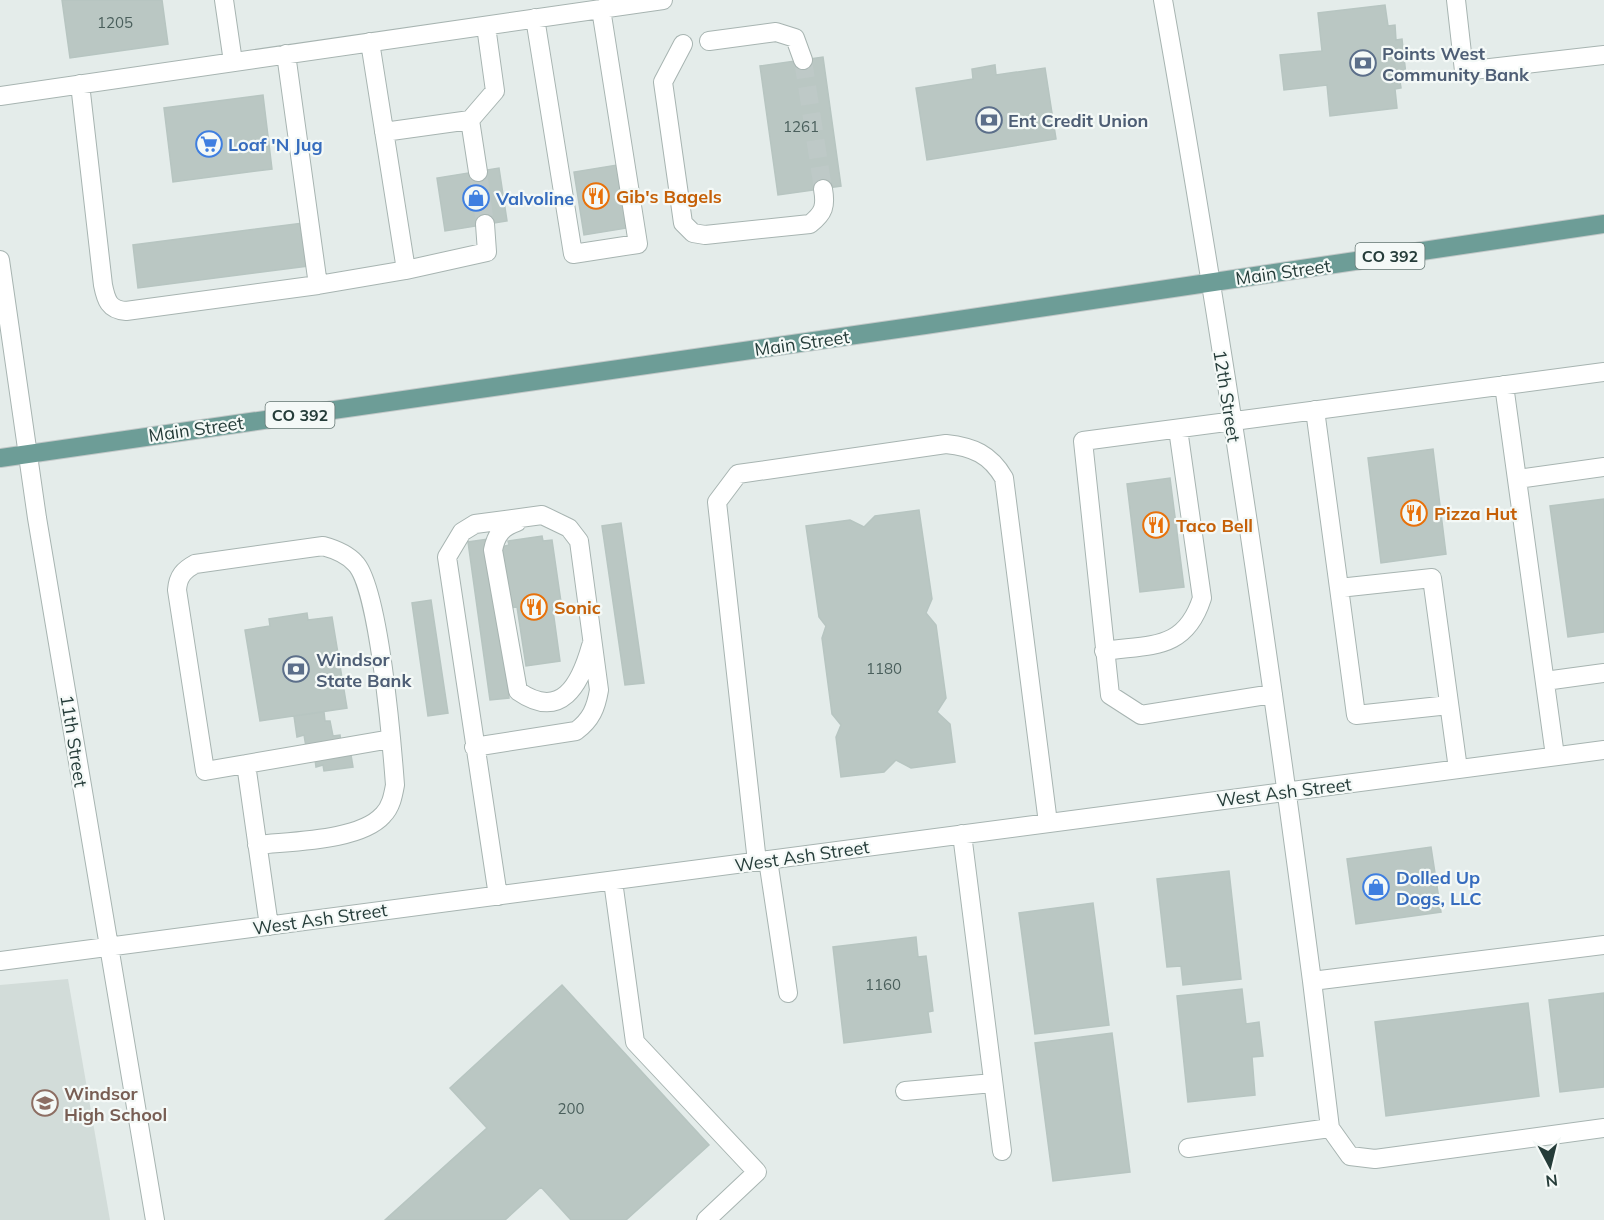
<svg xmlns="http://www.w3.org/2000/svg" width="1604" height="1220" viewBox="0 0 1604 1220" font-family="Mulish,sans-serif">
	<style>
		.built { fill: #d2dcd9 }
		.building { fill: #bac7c3; stroke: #b7c5c1; stroke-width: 1.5 }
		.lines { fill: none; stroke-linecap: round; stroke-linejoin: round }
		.minor-tunnel { stroke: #bec9c7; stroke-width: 18; stroke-dasharray: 18 9; stroke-linecap: butt }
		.minor-casing { stroke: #a7b4b1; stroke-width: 20 }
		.major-casing { stroke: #c2c8c8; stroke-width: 20 }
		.minor { stroke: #fff; stroke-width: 18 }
		.major { stroke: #6d9d97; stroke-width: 18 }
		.labels { text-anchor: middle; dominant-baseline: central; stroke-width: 4.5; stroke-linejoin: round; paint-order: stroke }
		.number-label { font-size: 15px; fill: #4a5f5c }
		.shield { fill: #f4f9f7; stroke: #637572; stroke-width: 1.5 }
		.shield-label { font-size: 16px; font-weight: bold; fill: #253c39 }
		.service-label { font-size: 18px; font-weight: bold; fill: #4e5e75; stroke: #f4f9f7; text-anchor: start }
		.shop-label { font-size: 18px; font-weight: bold; fill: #366cbe; stroke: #f4f9f7; text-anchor: start }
		.food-label { font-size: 18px; font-weight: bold; fill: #c56008; stroke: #f4f9f7; text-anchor: start }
		.street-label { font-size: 18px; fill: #253c39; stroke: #f4f9f7 }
		.education-label { font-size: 18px; font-weight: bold; fill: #785e54; stroke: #f4f9f7; text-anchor: start }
	</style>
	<rect width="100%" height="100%" fill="#e4ecea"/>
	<path class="built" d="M68,979l42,241h-110v-235z"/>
	<path class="building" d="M62,0h100l6,44 -98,14z
		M1385,5l3,21 7,-1 1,15 6,-1 4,36h-7l2,13 -6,1 2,19 -67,8 -3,-31 -43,5 -4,-35 42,-4 -4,-38z
		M823,57l18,129 -63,9 -18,-129z
		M995,65l1,10 49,-7 11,71 -129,21 -11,-72 57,-9 -1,-10z
		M263,95l9,74 -99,13 -9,-74z
		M617,165l10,63 -43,7 -10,-63z
		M499,168l8,53 -62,10 -8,-53z
		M303,223l5,43 -170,22 -5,-43z
		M1433,449l13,105 -65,9 -13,-105z
		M1170,478l14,109 -44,5 -13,-108z
		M1604,499v133l-36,5 -18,-131z
		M919,510l13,89 -6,14 10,12 10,73 -9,14 13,12 5,38 -44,6 -15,-8 -12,12 -43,5 -5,-40 5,-12 -9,-11 -10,-76 4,-12 -7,-9 -13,-91 44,-6 14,7 11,-11z
		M621,523l23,160 -19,2 -23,-159z
		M542,536l1,5 9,-1 9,62 -9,1 8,58 -34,5 -9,-59 -8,1 -8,-61 8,-2 -1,-4z
		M488,539l21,159 -19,2 -22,-158z
		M431,600l17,113 -20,3 -16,-113z
		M307,613l1,7 24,-3 15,91 -87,13 -15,-91 25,-4 -1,-7z
		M324,712l1,9h5l3,15 7,-1 2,15 8,-1 3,18 -29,4 -1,-6 -7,2 -2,-15 -7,1 -3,-18 -7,2 -3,-21z
		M1431,847l10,65 -85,12 -9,-65z
		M1229,871l12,108 -58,6 -2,-19 -14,1 -10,-88z
		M1093,903l16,122 -74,9 -16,-121z
		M916,937l2,20 8,-1 7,55 -5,1 3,20 -87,11 -11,-96z
		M562,985l147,160 -83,75h-55l-30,-33 -36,33h-120l102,-92 -37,-40z
		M1242,989l4,35 13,-2 4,34 -11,1 3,38 -67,7 -11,-106z
		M1604,993v94l-44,5 -11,-92z
		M1528,1003l11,93 -153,20 -11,-94z
		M1112,1033l18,139 -77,9 -18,-138z"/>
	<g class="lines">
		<path class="minor-tunnel" d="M803,60l20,129
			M478,172l7,52"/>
		<g class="minor-casing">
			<path id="minor" d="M224,0l9,62
				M1163,0c58,326 106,653 149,981l292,-36
				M1456,0l8,71 140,-16
				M535,18l38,236 65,-10 -37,-235
				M709,41l67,-9 19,6 8,22
				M683,44l-20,38 20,141 10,10 12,2 105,-11c14,-11 16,-18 13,-35
				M80,84l23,201c3,15 6,25 23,26l192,-26 -32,-231
				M0,96l663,-96
				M470,120l8,52
				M384,132l86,-12 25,-29 -9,-65
				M0,260l37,258 118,702
				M406,270l81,-18 -2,-28
				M318,285l88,-15 -36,-228
				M1504,385l51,371
				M1315,410l24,178 93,-10 26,191
				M1518,479l86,-12
				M517,522c-15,5 -21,13 -24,28l25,141c43,30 62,-6 73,-45
				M1339,588l17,127 93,-10
				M1104,651c47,-7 81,0 98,-53l-24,-169
				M1545,681l59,-8
				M1273,694l-132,21 -31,-20 -27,-254 521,-69
				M474,747l102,-16c15,-11 20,-23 23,-41l-20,-149 -10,-13 -27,-13 -67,9 -13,8 -15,25 51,339
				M246,764l145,-25
				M962,834l40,317
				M257,845c34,-4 103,-4 126,-30 8,-8 10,-19 12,-30 -3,-40 -16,-199 -40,-222 -8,-9 -21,-14 -32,-17l-128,18c-11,6 -17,12 -18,26l28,181 41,-7 23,162
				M768,860l20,133
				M757,862l-40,-360 21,-28 208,-30c27,3 44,10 58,34l44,345
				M613,881l22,161 122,130 -51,48
				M0,961l1604,-211
				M1312,981l18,147 20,28 25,3 229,-31
				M905,1091l88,-8
				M1188,1148l142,-20"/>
		</g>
		<g class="major-casing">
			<path id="major" d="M0,458l925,-133 679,-101"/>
		</g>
		<use href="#minor" class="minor"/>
		<use href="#major" class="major"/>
	</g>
	<defs>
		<g id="bank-ring" transform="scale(1.35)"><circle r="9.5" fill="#f4f9f7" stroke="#5c6f8a" stroke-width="1.5"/><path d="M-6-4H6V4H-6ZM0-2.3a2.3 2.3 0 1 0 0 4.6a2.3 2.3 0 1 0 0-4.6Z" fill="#5c6f8a"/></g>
		<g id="supermarket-ring" transform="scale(1.35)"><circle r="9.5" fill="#f4f9f7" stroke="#3f7fe0" stroke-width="1.5"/><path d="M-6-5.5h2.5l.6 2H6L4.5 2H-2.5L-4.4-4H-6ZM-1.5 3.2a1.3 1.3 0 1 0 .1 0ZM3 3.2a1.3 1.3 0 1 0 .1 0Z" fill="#3f7fe0"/></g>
		<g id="restaurant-ring" transform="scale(1.35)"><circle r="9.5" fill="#f4f9f7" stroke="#e8710a" stroke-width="1.5"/><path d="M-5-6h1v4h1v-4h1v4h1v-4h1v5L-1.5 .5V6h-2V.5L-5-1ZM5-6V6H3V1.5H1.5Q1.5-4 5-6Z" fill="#e8710a"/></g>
		<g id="shop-ring" transform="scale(1.35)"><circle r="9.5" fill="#f4f9f7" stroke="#3f7fe0" stroke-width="1.5"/><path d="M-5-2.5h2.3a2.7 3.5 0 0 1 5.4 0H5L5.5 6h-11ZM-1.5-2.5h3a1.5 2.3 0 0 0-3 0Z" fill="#3f7fe0"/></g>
		<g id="school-ring" transform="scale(1.35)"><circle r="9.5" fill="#f4f9f7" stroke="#8d6e63" stroke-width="1.5"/><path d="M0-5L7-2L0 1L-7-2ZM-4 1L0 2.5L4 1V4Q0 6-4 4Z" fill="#8d6e63"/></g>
	</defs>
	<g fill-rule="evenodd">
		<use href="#bank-ring" x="1363" y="63"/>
		<use href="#bank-ring" x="989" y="120"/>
		<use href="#supermarket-ring" x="209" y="144"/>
		<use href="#restaurant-ring" x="596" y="196"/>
		<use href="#shop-ring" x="476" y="198"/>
		<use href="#restaurant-ring" x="1414" y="513"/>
		<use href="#restaurant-ring" x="1156" y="525"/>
		<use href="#restaurant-ring" x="534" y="607"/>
		<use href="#bank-ring" x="296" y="669"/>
		<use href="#shop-ring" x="1376" y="887"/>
		<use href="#school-ring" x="45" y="1103"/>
	</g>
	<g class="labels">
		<g class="number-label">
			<text x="115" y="22">1205</text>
			<text x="801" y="126">1261</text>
			<text x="884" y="668">1180</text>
			<text x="883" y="984">1160</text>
			<text x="571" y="1108">200</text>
		</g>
		<g class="shield">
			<rect x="1355.5" y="243" width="69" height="26" rx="4.5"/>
			<rect x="265.5" y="402" width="69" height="26" rx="4.5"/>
		</g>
		<g class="shield-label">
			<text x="1390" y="256">CO 392</text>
			<text x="300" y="415">CO 392</text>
		</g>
		<g class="service-label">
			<text x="1382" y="53">Points West<tspan x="1382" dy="21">Community Bank</tspan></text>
			<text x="1008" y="120">Ent Credit Union</text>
			<text x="316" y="659">Windsor<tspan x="316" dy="21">State Bank</tspan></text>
		</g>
		<g class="shop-label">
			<text x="228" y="144">Loaf 'N Jug</text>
			<text x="496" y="198">Valvoline</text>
			<text x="1396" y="877">Dolled Up<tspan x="1396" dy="21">Dogs, LLC</tspan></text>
		</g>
		<g class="food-label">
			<text x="616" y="196">Gib's Bagels</text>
			<text x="1434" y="513">Pizza Hut</text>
			<text x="1176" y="525">Taco Bell</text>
			<text x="554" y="607">Sonic</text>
		</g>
		<g class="street-label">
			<text transform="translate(1283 272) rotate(-8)">Main Street</text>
			<text transform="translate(802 343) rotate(-8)">Main Street</text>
			<text transform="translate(1227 396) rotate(81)">12th Street</text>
			<text transform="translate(196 429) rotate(-8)">Main Street</text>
			<text transform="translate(74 741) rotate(81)">11th Street</text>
			<text transform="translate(1284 792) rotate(-7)">West Ash Street</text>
			<text transform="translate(802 856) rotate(-8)">West Ash Street</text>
			<text transform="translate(320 919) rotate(-8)">West Ash Street</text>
		</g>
		<g class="education-label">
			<text x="64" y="1093">Windsor<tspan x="64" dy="21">High School</tspan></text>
		</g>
	</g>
	<g transform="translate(1550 1166) rotate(173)" stroke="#f4f9f7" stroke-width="4.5" paint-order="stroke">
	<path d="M0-4.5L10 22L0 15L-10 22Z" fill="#253c39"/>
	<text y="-9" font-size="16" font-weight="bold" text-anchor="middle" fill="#253c39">N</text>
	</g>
</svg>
